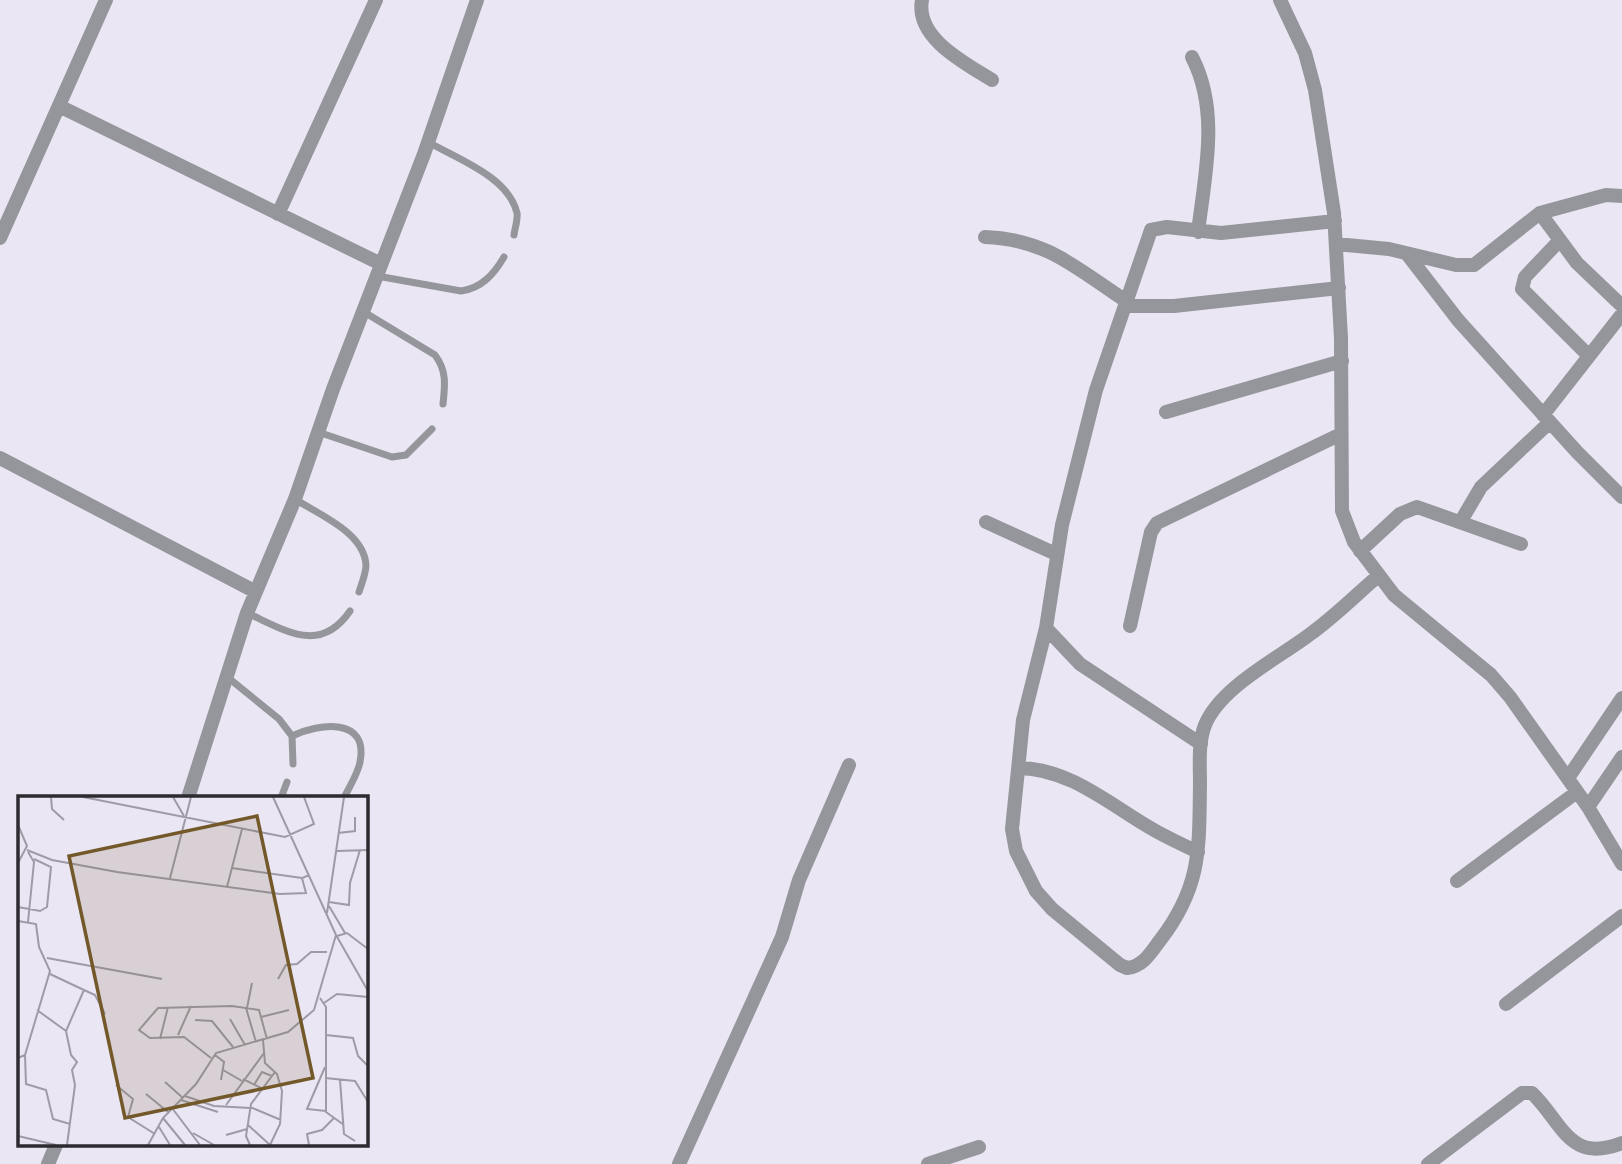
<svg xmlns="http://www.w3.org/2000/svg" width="1622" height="1164" viewBox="0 0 1622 1164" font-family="'Varela Round',sans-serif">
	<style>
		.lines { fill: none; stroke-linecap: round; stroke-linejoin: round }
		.lane { stroke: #95969c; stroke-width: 7 }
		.street { stroke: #95969c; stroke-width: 14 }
		.inset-road { fill: none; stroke: #9e9ba5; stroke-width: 2 }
		.view { fill: #73582a; fill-opacity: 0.15; stroke: #73582a; stroke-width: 3.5 }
		.inset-edge { fill: none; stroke: #2d2b30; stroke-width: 3.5 }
	</style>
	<rect width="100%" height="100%" fill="#eae6f3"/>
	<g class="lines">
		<path class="lane" d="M428,142c28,16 81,35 89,71 1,6 -2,15 -3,22
			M377,276l84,15c21,-3 33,-17 43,-34
			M364,312l71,43c12,16 10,30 8,49
			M318,432l74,25 14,-2 26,-26
			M295,499c24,16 69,33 71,66 0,8 -4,18 -7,27
			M247,613c38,17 73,42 103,-2
			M226,676l53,43 13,17 1,28
			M292,736c27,-13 77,-19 68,26 -2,12 -11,25 -16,36
			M281,798l6,-16"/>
		<path class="street" d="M922,0c-7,38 43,63 70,80
			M1280,0l25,53 10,37 19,123 7,125 1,173 12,31 40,53 97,80 19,22 78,110 34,57
			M1192,57c28,54 13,117 6,175
			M59,106l322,158
			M1540,213l37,50 45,43
			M278,214l98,-214
			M1335,221l-114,12 -54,-6 -16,3 -55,160 -34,135 -16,103 -23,92 -11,109 4,22 20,40 16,18 68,56 7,3c17,-2 24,-16 34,-29 41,-54 38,-92 39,-156 0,-19 -2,-40 5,-58 16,-39 76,-68 108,-93 23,-17 43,-37 65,-56
			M985,237c62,2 92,32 141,64
			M0,238l106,-238
			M1560,240l-35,37 -3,12 67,67
			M1336,244l53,5 67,16h18l66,-52 66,-18 16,1
			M1407,254l51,66 119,132 45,45
			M1125,306h49l165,-18
			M1166,412l176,-51
			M1543,415l79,-101
			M0,458l256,134
			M1461,521l20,-34 69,-65
			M986,522l70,32
			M1360,551l40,-37 17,-7 104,37
			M1130,626l21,-94 6,-9 184,-89
			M1046,628l34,36 121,80
			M1019,768c53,1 92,38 135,62 14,8 29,15 44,22
			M1568,778l54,-80
			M188,798l59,-185 48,-114 38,-110 91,-235 53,-154
			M1588,807l34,-50
			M1457,881l120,-89
			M1506,1004l116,-88
			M48,1164l8,-19
			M679,1164l103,-227 17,-57 50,-115
			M928,1164l51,-17
			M1428,1164l94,-71h10c31,30 37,71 90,50"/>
	</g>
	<g transform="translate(18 796)">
		<rect width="350" height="350" fill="#eae6f3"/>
		<path class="inset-road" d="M33,1l1,12 12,11M65,1l202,40 29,-13 -10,-27M155,1l11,19M255,1l63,138 32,56M0,29l9,21 -9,17M320,37l17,-2v-14M9,54l25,10 65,12 163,22 26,-1 -4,-15 7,-3M319,55l31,-1M214,72l70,10M152,82l21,-81M209,91l15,-58M311,106l20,3 1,-22 10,-33M311,110l16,27M0,111l22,4 7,-4 4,-40 -17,-8M309,117l17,-116M0,125l18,3 3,23 11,24 -25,84 -7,3M10,126l6,-60 -6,-10M319,140l10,-3 21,16M29,162l115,21M32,178l34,16 -18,41 5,24 6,7 -5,8 3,15 -8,60M260,183l8,-14 11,-1 14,-12h16M66,194l11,5 10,19M302,202l6,9v105l18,13M306,207l13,-9 31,3M228,212l10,34M229,212l5,-25M19,214l29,21M243,221l28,-7M212,223l15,26M177,224l17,1 21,26M160,239l13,-29M308,239l27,3 5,18 10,10M142,243l8,-32M245,244l2,23 12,11 5,17 -2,33 -10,21M7,259l1,29 20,6 7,29 17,5M197,259l9,7 -3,18M193,262l-27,-21 -34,1 -11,-8 19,-22 74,-2 27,4 8,29M307,271l-18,42 19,2M205,274l19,11M307,282l30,3 13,21M225,283l20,10M322,284l4,54 11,7M147,286l18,16M98,289l17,14 -5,18 27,17M236,289l8,-13 10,4M128,298l22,18M167,300l29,10 36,2M163,304l37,12M208,309l38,-52M232,311l31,13M154,312l28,37M145,322l22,27M230,329l22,20M141,331l11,18M175,337l21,12M208,339l21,-6M0,340l38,9M130,349l15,-27 33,-34 20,-31 72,-21 26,-22 22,-75M232,349l-4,-9 5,-32 24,-32M291,349l-2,-11 15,-4 12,-12"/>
		<path class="view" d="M239,20l56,262 -188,40 -56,-262z"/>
		<rect width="350" height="350" class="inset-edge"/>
	</g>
</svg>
